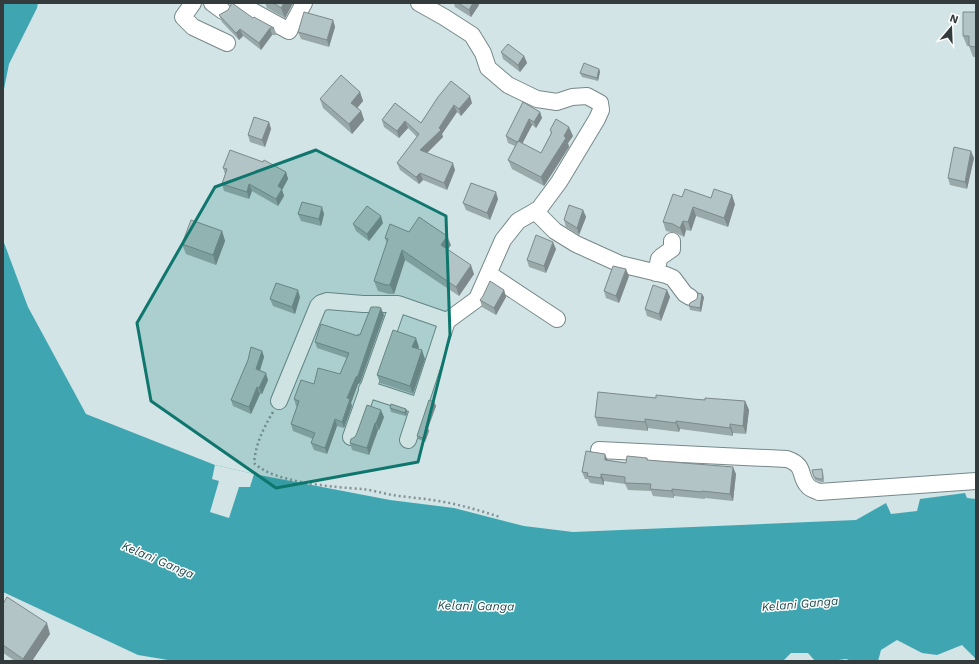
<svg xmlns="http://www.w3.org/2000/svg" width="979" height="664" viewBox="0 0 979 664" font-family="'Work Sans',sans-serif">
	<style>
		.water { fill: #3fa6b1 }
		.pier { fill: #d2e4e6 }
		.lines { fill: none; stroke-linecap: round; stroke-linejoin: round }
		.minor-casing { stroke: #77888a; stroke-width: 18 }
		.path { stroke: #859193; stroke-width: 2.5; stroke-dasharray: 2 3; stroke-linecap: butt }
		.minor { stroke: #fff; stroke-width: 16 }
		.wall { fill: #99a9a9 }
		.shaded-wall { fill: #7d898a }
		.building { fill: #b2c4c5; stroke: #7d898a }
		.marked { fill: #0f766e; fill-opacity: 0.2; stroke: #0f766e; stroke-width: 3; stroke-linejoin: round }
		.labels { text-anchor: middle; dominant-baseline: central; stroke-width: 3; stroke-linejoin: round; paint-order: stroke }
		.water-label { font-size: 12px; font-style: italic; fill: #1d4b4f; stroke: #fff }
	</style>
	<rect width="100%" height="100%" fill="#d2e4e6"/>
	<path class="water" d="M3,3h35l-1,5 -28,56 -6,30z
		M3,240l25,67 58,107 129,51 39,9 136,26 64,8 70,18 49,6 283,-12 30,-17 5,11 26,-3 3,-12 45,-6 2,5 9,1v160l-14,-14 -25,10 -15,-2 -25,-13 -16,10 -3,11h-26l-6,-2 -15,2h-16l-7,-8h-17l-8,8h-609l-36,-6 -135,-63z"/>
	<path class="pier" d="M215,465l39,9 -4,13h-11l-10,31 -19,-6 9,-31 -7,-2z"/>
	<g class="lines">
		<g class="minor-casing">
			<path id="minor" d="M193,3l-10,14 10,10 34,16
				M212,3l11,8
				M242,3l5,5 42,23 15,-28
				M535,211l20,20 21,13 44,20 46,11 7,3 12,16 5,3
				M656,273l3,-14 3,-3 10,-7v-8
				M489,274l68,45
				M367,389l52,17
				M279,401l39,-95 3,-3 6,-2 36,3h35l49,17
				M351,437l47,-133
				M408,440l39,-119 30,-22 26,-59 15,-19 21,-12 20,-27 38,-63 4,-9 -1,-7 -13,-7 -15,1 -15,5 -20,-3 -29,-14 -20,-17 -5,-15 -11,-18 -28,-18 -25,-14
				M599,450l188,9c20,7 11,17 21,27 2,3 7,4 11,6l157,-11"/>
		</g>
		<path class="path" d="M273,412c-10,17 -17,31 -19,51 21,20 79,24 108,26 10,1 20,4 30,6 13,2 27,3 40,5 23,3 46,10 68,17"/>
		<use href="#minor" class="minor"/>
	</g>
	<path class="wall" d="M265,3h28l-8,15 -18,-10z
		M454,3h24l1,2 -8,12 -16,-10z
		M976,12v45h-3l-4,-11h-2l-4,-10z
		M219,15l34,3 21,10 3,7h-5l-11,15 -18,-14 -4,4 -17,-18z
		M333,20l2,7 -6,20 -28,-8 -3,-7z
		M501,52l23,4 3,7 -7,9 -17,-13z
		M599,69l1,3 -2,9 -16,-4 -2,-4z
		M360,92l3,9 -6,7 4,3 3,9 -12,14 -29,-26 -3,-9z
		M438,97l34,6 -11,13 -4,-4 -15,22 1,3 -16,16 28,17 -8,20 -24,-10 -4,4 -19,-14 -3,-7 20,-26 -9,-9 -9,10 -15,-11 -2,-7 13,-17 26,20z
		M523,102l17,10 2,6 -6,10 -4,-3 -10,19 19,9 10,-19 -1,-4 23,6 -5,7 1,4 -25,39 -32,-17 -4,-9 7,-14 -7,-3 -2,-7z
		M269,122l2,7 -6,18 -15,-5 -2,-7z
		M974,158l-7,31 -17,-4 -2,-7z
		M223,168l63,4 2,7 -6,11 2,6 -6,10 -26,-15 -3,8 -25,-8 -2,-7 3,-10z
		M682,197l29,1 24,6 -7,23 -32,-11 -5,15 -5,-1 -2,7 -8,-4 -10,-2 -3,-9z
		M498,199l-8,21 -24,-10 -3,-7z
		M583,210l3,7 -7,18 -13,-8 -2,-7z
		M298,214h26l-3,12 -20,-5z
		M383,223l-14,18 -13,-10 -3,-7z
		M222,231l3,10 -9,24 -30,-11 -4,-10z
		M409,232l42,13 -3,4 26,25 -15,22 -54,-36 -11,34h-5l-11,-3 -4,-10 13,-38 -2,-5z
		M556,249l-10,24 -17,-6 -2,-7z
		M629,276l-10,27 -13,-5 -2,-7z
		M504,290l2,7 -10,18 -14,-8 -2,-7z
		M667,290l3,7 -9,24 -14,-5 -2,-7z
		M300,297l-5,17 -22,-8 -3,-7z
		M704,297l-3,15 -11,-2 -1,-4z
		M384,315l-24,68 -2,1 -7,19 1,3 -8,22 -7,-2 -10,28 -13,-4 -3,-7 2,-4 -20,-8 -2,-7 6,-18h-1l-2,-7 20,-15 26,-10 7,-16 -30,-10 -2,-6 43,-6z
		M419,347l-1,2 7,10 -12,35 -33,-11 -3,-8z
		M262,351l2,6 -4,14 8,9 -6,14h-2l-9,20 -18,-8 -2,-6z
		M656,398l89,3 4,9 -3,24 -13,-1v3l-53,-7 -1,3 -31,-4v3l-50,-5 -3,-9z
		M434,402l2,4 -8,22 1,3 -4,11 -7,-3 -1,-3z
		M390,408l16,1 1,3 -1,4 -15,-4z
		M384,417l-5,13h-1l-9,25 -17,-5 -2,-7 5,-6z
		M647,458l1,2 88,14 -3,27 -28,-3v1l-31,-3v2l-21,-2 -2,-5 -23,-1 -3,-6 -21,-3v4l-14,-2 -2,-4h-3l-3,-7 26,-12 18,3z
		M812,470l11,2 1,10h-3l-6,-2z
		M3,604l47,30 -18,27h-17l-12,-8z"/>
	<path class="shaded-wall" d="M284,3h9l-8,15 -4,-10z
		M473,3h5l1,2 -8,12 -2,-7z
		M333,20l2,7 -6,20 -2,-7z
		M270,28l2,7 -11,15 -2,-7z
		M240,29l3,7 -4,4 -3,-7z
		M524,56l3,7 -7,9 -2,-7z
		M599,69l1,3 -2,9 -1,-3z
		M360,92l3,9 -9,11 -3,-9z
		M470,96l2,7 -11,13 -2,-7z
		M454,105l3,7 -15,22 1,3 -20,20 -3,-7 19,-22z
		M361,111l3,9 -12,14 -3,-10z
		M540,112l2,6 -6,10 -2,-6z
		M529,119l3,6 -12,23 -2,-6z
		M405,121l3,7 -9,10 -2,-7z
		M269,122l2,7 -6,18 -3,-7z
		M569,127l4,9 -5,7 1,4 -25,39 -3,-9z
		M971,151l3,7 -7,31 -2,-7z
		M453,163l2,7 -8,20 -3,-7z
		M286,172l2,7 -6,11 2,6 -6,10 -2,-7 2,-13z
		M420,173l3,7 -4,4 -3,-7z
		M249,184l3,7 -3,8 -2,-7z
		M496,192l2,7 -8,21 -3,-7z
		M732,195l3,9 -7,23 -4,-9z
		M322,207l2,7 -3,12 -2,-7z
		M693,207l3,9 -5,15 -3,-9z
		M583,210l3,7 -7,18 -2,-7z
		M381,216l2,7 -14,18 -2,-7z
		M683,221l3,9 -2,7 -4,-9z
		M222,231l3,10 -9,24 -3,-10z
		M447,236l4,9 -7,9 -3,-9z
		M553,242l3,7 -10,24 -2,-7z
		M402,250l3,10 -11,34 -4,-9z
		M471,265l3,9 -15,22 -3,-9z
		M626,269l3,7 -10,27 -3,-7z
		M298,290l2,7 -5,17 -3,-7z
		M504,290l2,7 -10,18 -2,-7z
		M667,290l3,7 -9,24 -2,-7z
		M702,294l2,3 -3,15 -1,-4z
		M381,308l3,7 -24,68 -2,1 -7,19 1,3 -8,22 -2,-6 5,-24z
		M416,338l3,9 -4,8 -3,-8z
		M422,350l3,9 -12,35 -3,-8z
		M262,351l2,6 -6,19 -2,-7z
		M266,373l2,7 -6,14 -3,-6z
		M257,387l3,7 -9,20 -2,-7z
		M745,401l4,9 -3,24 -3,-8z
		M434,402l2,4 -8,22 1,3 -4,11 -2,-4z
		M406,409l1,3 -1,4 -1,-3z
		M381,410l3,7 -5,13 -3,-7z
		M335,419l2,7 -10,28 -2,-6z
		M645,419l3,9v3l-3,-9z
		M676,421l4,8 -1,3 -3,-9z
		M375,423l3,7 -9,25 -2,-7z
		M730,424l3,9v3l-3,-8z
		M605,454l3,7 -3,-1z
		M733,467l3,7 -3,27 -3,-7z
		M601,474l3,7v4l-3,-7z
		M672,489l2,7v2l-2,-7z
		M47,623l3,11 -18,27h-8l-1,-2z"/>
	<path class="building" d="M232,3l21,15 1,-1 20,11h-4l-11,15 -19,-14 -4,4 -17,-18 9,-5z
		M273,3h11l-3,5z
		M458,3h15l-4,7z
		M304,12l29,8 -6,20 -29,-8z
		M963,12h13v35l-7,-1v-10h-6z
		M508,44l16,12 -6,9 -17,-13z
		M584,63l15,6 -2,9 -17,-5z
		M341,75l19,17 -9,11 10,8 -12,13 -29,-25z
		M451,81l19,15 -11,13 -5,-4 -15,23 2,2 -21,20 33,13 -9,20 -24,-10 -4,4 -19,-14 22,-29 -14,-13 -8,10 -15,-11 13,-17 26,20 17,-26z
		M523,102l17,10 -6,10 -5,-3 -11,23h-1l-11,-6z
		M254,117l15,5 -7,18 -14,-5z
		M556,119l13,8 -5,9 2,2 -25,39 -33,-17 10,-19 23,12 11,-21 -2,-2z
		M954,147l17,4 -6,31 -17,-4z
		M230,150l33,12 1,-2 22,12 -8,14 4,3 -6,10 -27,-15 -2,8 -25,-8 5,-15 -4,-1z
		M471,183l25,9 -9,21 -24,-10z
		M685,189l26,9 3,-9 18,6 -8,23 -31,-11 -5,15 -5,-1 -3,7 -7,-4 -10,-2 10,-28 9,3z
		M302,202l20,5 -3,12 -21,-5z
		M569,205l14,5 -6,18 -13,-8z
		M367,206l14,10 -14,18 -14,-10z
		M419,217l28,19 -6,9 30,20 -15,22 -54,-37 -12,35h-4l-12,-4 14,-42 -3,-1 5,-14 19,8z
		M191,220l31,11 -9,24 -31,-11z
		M536,235l17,7 -9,24 -17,-6z
		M613,266l13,3 -10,27 -12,-5z
		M490,281l14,9 -10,18 -14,-8 3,-4z
		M276,283l22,7 -6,17 -22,-8z
		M653,285l14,5 -8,24 -14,-5z
		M698,293l4,1 -2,14 -11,-2 1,-3 7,-4z
		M371,307h7l3,1 -23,68 -2,1 -9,21 3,1 -8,23 -7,-3 -10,29 -14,-5 4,-10 -24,-9 8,-23 -5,-2 7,-19 13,4 4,-16 22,6 9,-21 -34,-11 6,-18 37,12v-2l2,1z
		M393,330l23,8 -4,9 10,3 -12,36 -33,-11z
		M251,347l11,4 -6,18 10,4 -7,15 -2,-1 -8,20 -18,-7 17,-40z
		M598,392l58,6v-3l37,4 12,1v-2l40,3 -2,25 -13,-2v4l-54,-7v2l-31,-4v3l-50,-5z
		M429,400l5,2 -8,25h2l-5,11 -6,-2z
		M391,404l15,5 -1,4 -15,-5z
		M367,405l14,5 -5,13h-1l-8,25 -17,-5 1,-4 4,-2 2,-4z
		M586,451l19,3v6l21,3 1,-7 20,2v2l86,7 -3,27 -28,-3v1l-30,-3v2l-22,-2 1,-5 -26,-1v-6l-24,-3v4l-14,-2 1,-3 -6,-1z
		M822,469l1,10h-4l-5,-2 -2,-7z
		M7,597l40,26 -24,36 -20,-14v-21l1,-2 -1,-1v-17z"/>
	<path class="marked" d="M316,150l130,66 4,119 -32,127 -142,26 -125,-87 -14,-78 78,-136z"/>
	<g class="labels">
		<g class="water-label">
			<text transform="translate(158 560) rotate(23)">Kelani Ganga</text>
			<text transform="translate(800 604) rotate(-5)">Kelani Ganga</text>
			<text transform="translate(476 606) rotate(1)">Kelani Ganga</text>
		</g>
	</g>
	<rect width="979" height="664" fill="none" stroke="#343b3c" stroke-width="8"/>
	<g transform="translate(951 28) rotate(19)" stroke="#ffffff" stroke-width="3" paint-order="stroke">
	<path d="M0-3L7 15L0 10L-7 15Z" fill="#343b3c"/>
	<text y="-6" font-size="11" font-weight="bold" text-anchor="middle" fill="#343b3c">N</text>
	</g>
</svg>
